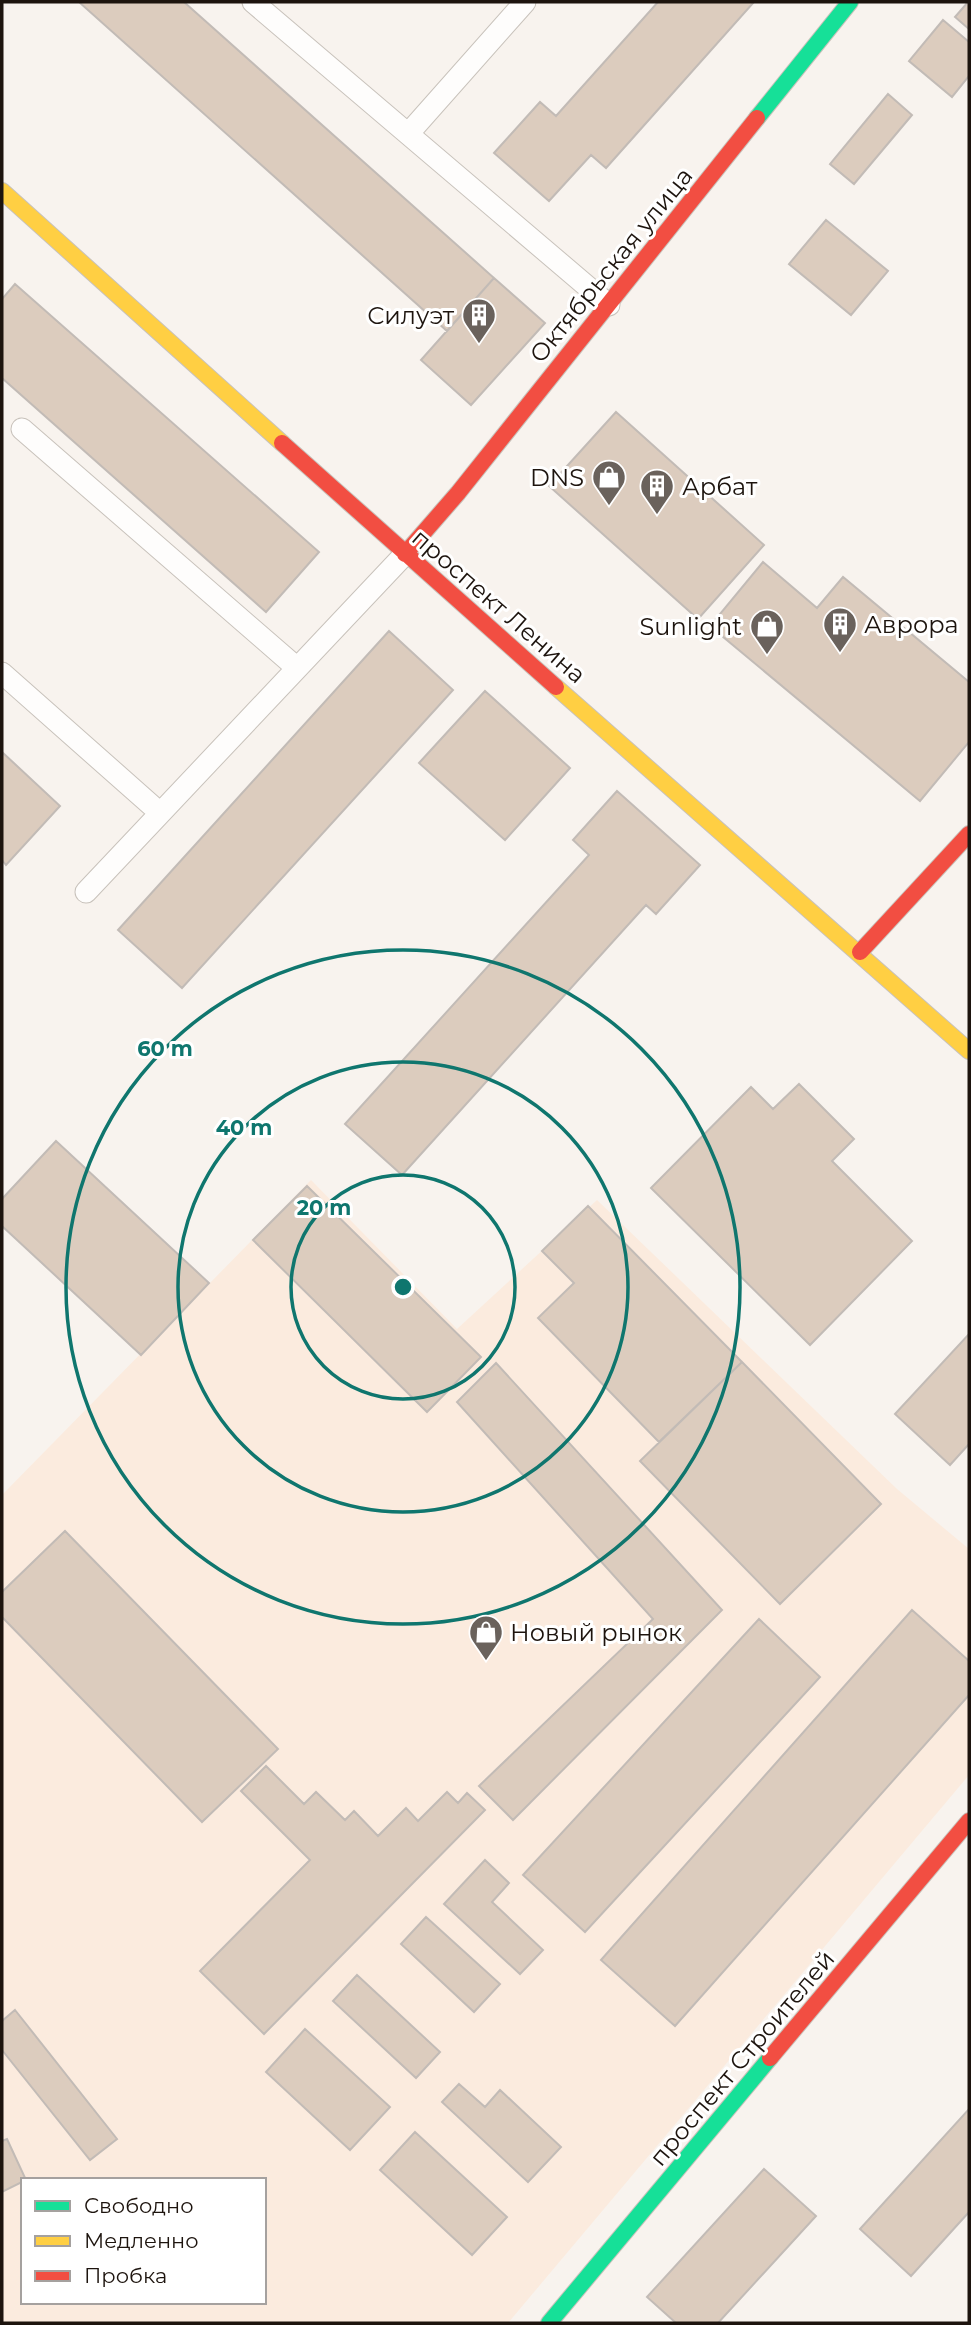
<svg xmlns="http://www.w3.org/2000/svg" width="971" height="2325" viewBox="0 0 971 2325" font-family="Montserrat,sans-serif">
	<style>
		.built { fill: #fbebde; fill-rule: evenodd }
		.building { fill: #dcccbe; stroke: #c2bbb6; stroke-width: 2 }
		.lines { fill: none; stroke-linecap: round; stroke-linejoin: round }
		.lane-casing { stroke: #c8c2bb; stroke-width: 23 }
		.fast-casing { stroke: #c8c2bb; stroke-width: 18 }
		.slow-casing { stroke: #c8c2bb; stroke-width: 18 }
		.jam-casing { stroke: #c8c2bb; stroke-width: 18 }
		.lane { stroke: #fefdfc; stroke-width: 21 }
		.fast { stroke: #16e098; stroke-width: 16 }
		.slow { stroke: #ffcf43; stroke-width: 16 }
		.jam { stroke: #f24e42; stroke-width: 16 }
		.ring { fill: none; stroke: #0f766e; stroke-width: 3.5 }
		.labels { text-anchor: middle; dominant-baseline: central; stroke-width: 6; stroke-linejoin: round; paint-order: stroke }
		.street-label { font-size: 24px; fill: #1d140e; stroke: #fff }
		.poi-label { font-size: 24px; fill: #1d140e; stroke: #fff; text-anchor: end }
		.centre { fill: #0f766e; stroke: #fff; stroke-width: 3.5 }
		.ring-label { font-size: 21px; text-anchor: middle; font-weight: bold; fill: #0f766e; stroke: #fff; stroke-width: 6; stroke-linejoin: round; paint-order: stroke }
	</style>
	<rect width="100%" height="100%" fill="#f8f3ee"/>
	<path class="built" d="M311,1180l146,149 140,-129 300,289 72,60v226l-461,548h-506v-828zM23,2180h241v122h-241z"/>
	<path class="building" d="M79,2h105l310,276 -47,53z
		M658,2h96l-148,166 -15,-13 -42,46 -55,-48 46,-51 16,14z
		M968,2h1v27l-14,-12z
		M943,20l26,22v34l-17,21 -43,-36z
		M888,94l24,21 -58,69 -24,-20z
		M826,220l62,51 -37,44 -62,-51z
		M494,278l51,45 -74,82 -50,-45z
		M15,284l304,268 -53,60 -264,-234v-79z
		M616,412l148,133 -66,74 -149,-133z
		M763,562l54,46 26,-31 126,105v60l-49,59 -210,-175z
		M389,631l64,59 -271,298 -64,-58z
		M485,691l85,77 -65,72 -86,-77z
		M2,752l58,54 -54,59 -4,-5z
		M617,791l83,74 -44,49 -10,-9 -244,270 -57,-51 244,-269 -16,-15z
		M799,1084l55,55 -22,22 80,80 -102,104 -159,-157 100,-101 22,22z
		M56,1141l153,142 -68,72 -139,-129v-27z
		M307,1186l174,171 -54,55 -174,-172z
		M588,1206l154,156 -83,80 -121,-124 36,-35 -32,-32z
		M969,1334v110l-19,21 -55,-51z
		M742,1362l139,142 -101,100 -140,-143z
		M496,1363l226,247 -209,210 -34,-34 174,-167 -196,-217z
		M65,1531l213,218 -76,73 -200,-205v-25z
		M912,1610l57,51v34l-294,331 -74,-66z
		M759,1619l61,58 -235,255 -62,-57z
		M266,1766l38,38 12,-12 29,28 9,-9 24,25 28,-28 12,13 29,-29 11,11 9,-10 18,17 -221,224 -64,-63 110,-111 -69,-69z
		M485,1860l24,23 -17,19 51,48 -23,24 -76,-70z
		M426,1917l74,67 -26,28 -73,-68z
		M357,1975l83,77 -24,26 -83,-77z
		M15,2010l102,129 -27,21 -88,-110v-29z
		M305,2029l85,78 -40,43 -84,-78z
		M459,2084l26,23 15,-17 61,57 -33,35 -86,-80z
		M969,2109v103l-58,64 -51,-47z
		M415,2132l92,85 -35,38 -92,-85z
		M7,2139l19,41 -24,12v-51z
		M764,2169l52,47 -98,107h-42l-29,-26z"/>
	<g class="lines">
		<g class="lane-casing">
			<path id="lane" d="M253,2l356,303
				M408,134l117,-132
				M22,429l275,239
				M2,673l157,139
				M86,892l319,-338"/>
		</g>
		<g class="fast-casing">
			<path id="fast" d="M757,118l93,-116
				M549,2323l221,-265"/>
		</g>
		<g class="slow-casing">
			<path id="slow" d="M2,191l280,252
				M556,687l413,364"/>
		</g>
		<g class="jam-casing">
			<path id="jam" d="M282,443l274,244
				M405,554l53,-61 299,-375
				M860,952l109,-118
				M770,2058l199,-237"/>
		</g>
		<use href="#lane" class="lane"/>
		<use href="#fast" class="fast"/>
		<use href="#slow" class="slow"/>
		<use href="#jam" class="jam"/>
	</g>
	<g class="ring">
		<circle cx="403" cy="1287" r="112"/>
		<circle cx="403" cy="1287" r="225"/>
		<circle cx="403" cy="1287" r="337"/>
	</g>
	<defs>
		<g id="building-pin" transform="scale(1.75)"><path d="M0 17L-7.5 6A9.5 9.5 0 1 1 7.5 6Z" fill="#6a625c" stroke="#fff"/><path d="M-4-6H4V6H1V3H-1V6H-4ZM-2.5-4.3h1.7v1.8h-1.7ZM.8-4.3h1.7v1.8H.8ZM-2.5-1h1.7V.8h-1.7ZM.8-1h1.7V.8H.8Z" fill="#fff"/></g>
		<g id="shop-pin" transform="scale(1.75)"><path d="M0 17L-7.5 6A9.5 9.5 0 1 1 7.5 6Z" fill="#6a625c" stroke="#fff"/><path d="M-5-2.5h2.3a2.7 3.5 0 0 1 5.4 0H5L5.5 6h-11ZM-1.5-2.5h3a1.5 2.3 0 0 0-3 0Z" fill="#fff"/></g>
	</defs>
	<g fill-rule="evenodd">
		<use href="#building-pin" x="479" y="315"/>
		<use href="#shop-pin" x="609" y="477"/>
		<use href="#building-pin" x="657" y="486"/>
		<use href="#building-pin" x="840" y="624"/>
		<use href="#shop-pin" x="767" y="626"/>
		<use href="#shop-pin" x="486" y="1632"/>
	</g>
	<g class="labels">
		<g class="street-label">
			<text transform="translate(611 265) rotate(-51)">Октябрьская улица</text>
			<text transform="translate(499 606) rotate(41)">проспект Ленина</text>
			<text transform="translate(742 2058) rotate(-50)">проспект Строителей</text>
		</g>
		<g class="poi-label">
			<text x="454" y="315">Силуэт</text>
			<text x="584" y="477">DNS</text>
			<text x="682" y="486" text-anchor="start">Арбат</text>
			<text x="864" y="624" text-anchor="start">Аврора</text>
			<text x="742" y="626">Sunlight</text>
			<text x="510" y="1632" text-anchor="start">Новый рынок</text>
		</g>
	</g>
	<circle cx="403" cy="1287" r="10" class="centre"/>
	<g class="ring-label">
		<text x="165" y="1056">60 m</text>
		<text x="244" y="1135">40 m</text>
		<text x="324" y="1215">20 m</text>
	</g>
	<rect width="971" height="2325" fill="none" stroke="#1d140e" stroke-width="7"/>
	<rect x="21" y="2178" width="245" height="126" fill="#ffffff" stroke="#a5a19f" stroke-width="2"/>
	<rect x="35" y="2201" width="35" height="10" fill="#16e098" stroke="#a5a19f" stroke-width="2"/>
	<text x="84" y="2213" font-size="21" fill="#1d140e">Свободно</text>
	<rect x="35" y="2236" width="35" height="10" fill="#ffcf43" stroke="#a5a19f" stroke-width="2"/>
	<text x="84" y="2248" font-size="21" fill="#1d140e">Медленно</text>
	<rect x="35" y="2271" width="35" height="10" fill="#f24e42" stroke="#a5a19f" stroke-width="2"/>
	<text x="84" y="2283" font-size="21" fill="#1d140e">Пробка</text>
</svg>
